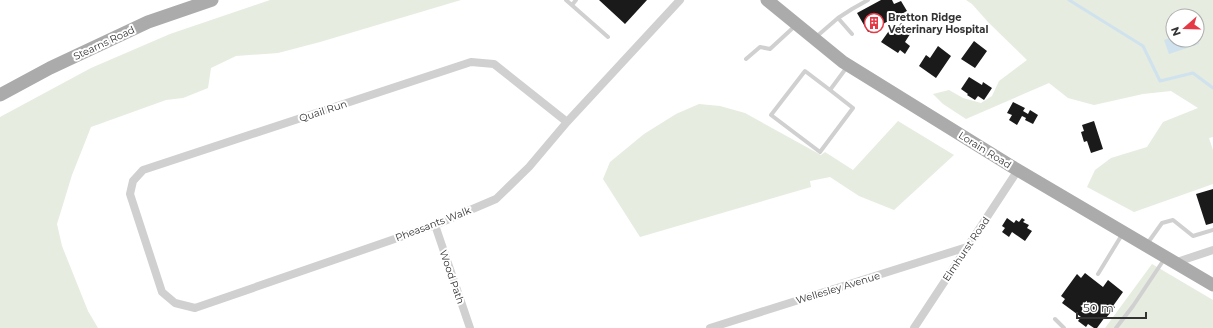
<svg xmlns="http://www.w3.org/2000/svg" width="1213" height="328" viewBox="0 0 1213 328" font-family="Montserrat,sans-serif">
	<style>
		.green { fill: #e6ecdf; fill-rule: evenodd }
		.water { fill: #cfe2ee }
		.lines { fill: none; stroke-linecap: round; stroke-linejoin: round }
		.stream { stroke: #cfe2ee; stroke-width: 3 }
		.building { fill: #1a1a1a }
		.lane { stroke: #d0d0d0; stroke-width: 4 }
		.street { stroke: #d0d0d0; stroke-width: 8 }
		.primary { stroke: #ababab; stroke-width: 13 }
		.labels { text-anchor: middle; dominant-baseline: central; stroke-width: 4; stroke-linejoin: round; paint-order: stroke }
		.poi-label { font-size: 10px; font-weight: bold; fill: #333; stroke: #fff; text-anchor: start }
		.street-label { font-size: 10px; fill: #333; stroke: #fff }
	</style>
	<rect width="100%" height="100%" fill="#fff"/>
	<path class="green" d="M270,0h191l-141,42 -42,11 -42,3 -25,12 -3,20 -25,10 -17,2 -75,27 -19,48 -15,49 5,22 26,65 10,17h-98v-211l91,-49 79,-34z
		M966,0h247v137l-4,1 4,12v34l-79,28 -47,-25 8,-17 16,-12 36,-11 16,-25 35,-14 -27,-17 -28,3 -49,11 -26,-7 -19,-15 -83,36 -23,-15 -10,-10 16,-4 14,8 18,5 11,-7 7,-15 28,-21 -39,-38 -16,-18zM1173,16h24v24h-24z
		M699,104l21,2 25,7 76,42 4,-3 28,18 45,-49 56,34 -60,55 -35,-14 -29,-19 -20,4 1,6 -171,50 -37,-58 7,-17 34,-28 32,-20z
		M1152,264l61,36v28h-108z"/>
	<path class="water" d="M1173,37v3h24v-2l2,6 -30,10 -5,-14z"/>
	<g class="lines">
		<path class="stream" d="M1069,0l74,46 17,35 33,-8 20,15"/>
	</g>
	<path class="building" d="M599,0h48l-22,24z
		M881,0h11l2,4 7,-3 6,10 -39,21 -11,-19z
		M901,23l11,8 -7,11 5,4 -5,8 -5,-4 -2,3 -17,-11 10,-14 4,3z
		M974,41l13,10 -12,17 -14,-9z
		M938,46l13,10 -15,22 -17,-12 7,-11 4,3z
		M969,77l13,8 1,-3 9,6 -8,12 -6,-4 -3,4 -8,-5 1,-1 -7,-5z
		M1013,102l12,6 -2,3 5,3 2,-4 8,5 -5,9 -8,-4 1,-2 -4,-2 -5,9 -8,-5 3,-5 -5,-2z
		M1094,121l9,28 -12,4 -4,-12 -3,1 -3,-10 3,-1 -2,-6z
		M1213,189v34l-7,2 -10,-31z
		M1007,218l7,5 2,-3 3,2 3,-4 3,2 -2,2 6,3 -2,3 5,3 -7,10 -13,-9 -3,5 -7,-5 3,-4 -3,-2z
		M1085,273l18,14 5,-7 15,12 -10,14 2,1 -9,11 -1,-1 -8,11h-3l-6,-4 -2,3 -8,-6 3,-4 -19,-14 3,-4 -4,-3 16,-22 4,4z"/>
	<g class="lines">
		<path class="lane" d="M566,0l42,37
			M572,5l4,-5
			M838,18l14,-9 16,-9
			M816,37l22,-19 14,16
			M746,59l14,-12 10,2 25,-23
			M830,90l23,18 -33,44 -49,-37 34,-44 25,19 17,-23
			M1147,244l15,-21 11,-3 20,16 20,-6
			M1098,274l25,-41
			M1055,319l9,9
			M1116,328l17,-22 32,-48"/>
		<path class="street" d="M567,122l-73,-58 -23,-2 -328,108 -10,11 -3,13 32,98 13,11 20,5 240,-83 61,-26 33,-32 38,-45 113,-122
			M435,225l35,103
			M1174,263l39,-13
			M710,328l257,-81
			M914,328l104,-158"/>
		<path class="primary" d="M767,0l76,62 168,104 202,119
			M0,95l50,-27 98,-46 64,-22"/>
	</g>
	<defs>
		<g id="building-ring" transform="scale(1)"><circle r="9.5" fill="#fff" stroke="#e63946" stroke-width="1.5"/><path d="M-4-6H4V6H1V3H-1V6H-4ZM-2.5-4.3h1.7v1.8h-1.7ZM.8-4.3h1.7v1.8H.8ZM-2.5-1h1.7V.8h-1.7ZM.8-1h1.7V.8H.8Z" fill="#e63946"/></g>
	</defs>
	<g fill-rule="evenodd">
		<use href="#building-ring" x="874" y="23"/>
	</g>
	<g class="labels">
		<g class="poi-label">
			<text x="888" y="17">Bretton Ridge<tspan x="888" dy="12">Veterinary Hospital</tspan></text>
		</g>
		<g class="street-label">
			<text transform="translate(104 43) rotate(-25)">Stearns Road</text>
			<text transform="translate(323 111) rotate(-18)">Quail Run</text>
			<text transform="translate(985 150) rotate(32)">Lorain Road</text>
			<text transform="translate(433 224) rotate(-21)">Pheasants Walk</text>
			<text transform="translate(966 249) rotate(-56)">Elmhurst Road</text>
			<text transform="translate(452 277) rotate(71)">Wood Path</text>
			<text transform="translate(838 288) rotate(-17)">Wellesley Avenue</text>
		</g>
	</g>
	<g transform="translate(1185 28) rotate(250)"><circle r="19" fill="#ffffff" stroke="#adadad"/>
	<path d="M0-3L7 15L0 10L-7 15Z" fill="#e63946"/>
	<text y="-6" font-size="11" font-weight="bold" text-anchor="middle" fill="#333333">N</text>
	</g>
	<path d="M1077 312v6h69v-6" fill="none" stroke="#333333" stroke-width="2"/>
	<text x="1083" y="312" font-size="12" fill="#333333" stroke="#ffffff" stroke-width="3" paint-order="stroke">50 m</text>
</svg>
